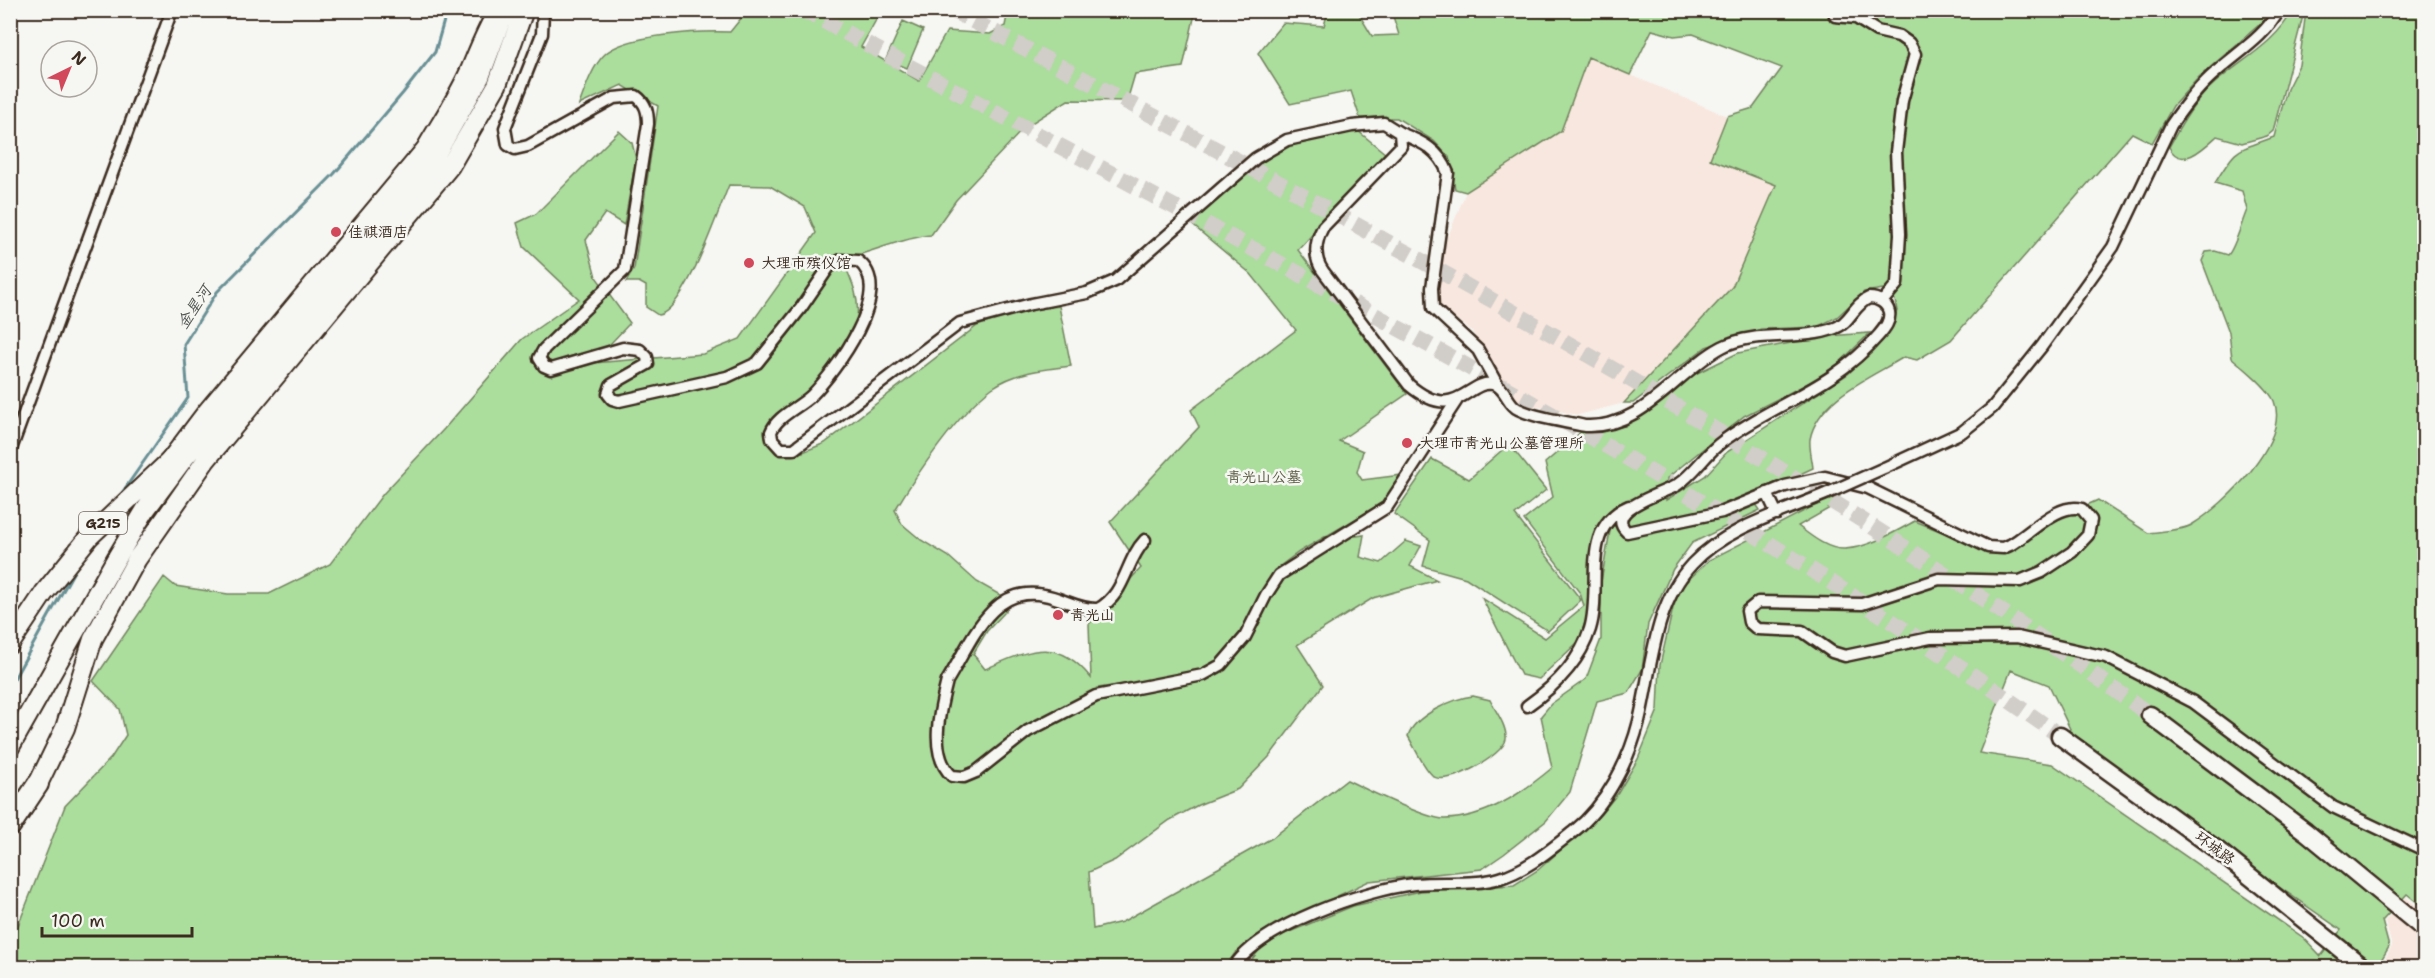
<svg xmlns="http://www.w3.org/2000/svg" width="2435" height="978" viewBox="0 0 2435 978" font-family="'Shantell Sans','LXGW WenKai TC',sans-serif">
	<style>
		.built { fill: #f8e7de }
		.green { fill: #abdd9d; stroke: #73845e; stroke-width: 1.5; fill-rule: evenodd }
		.lines { fill: none; stroke-linecap: round; stroke-linejoin: round }
		.stream { stroke: #689095; stroke-width: 3 }
		.primary-tunnel { stroke: #d1cdc8; stroke-width: 16; stroke-dasharray: 16 8; stroke-linecap: butt }
		.minor-casing { stroke: #3b2a1e; stroke-width: 15 }
		.tertiary-casing { stroke: #3b2a1e; stroke-width: 18 }
		.primary-casing { stroke: #3b2a1e; stroke-width: 21 }
		.trunk-casing { stroke: #3b2a1e; stroke-width: 22 }
		.motorway-casing { stroke: #3b2a1e; stroke-width: 24 }
		.minor { stroke: #f6f6f2; stroke-width: 10 }
		.tertiary { stroke: #f6f6f2; stroke-width: 14 }
		.primary { stroke: #f6f6f2; stroke-width: 16 }
		.trunk { stroke: #f6f6f2; stroke-width: 18 }
		.motorway { stroke: #f6f6f2; stroke-width: 20 }
		.minor-bridge-casing { stroke: #3b2a1e; stroke-width: 15; stroke-linecap: butt }
		.minor-bridge { stroke: #f6f6f2; stroke-width: 10 }
		.poi-dot { fill: #d1495b; stroke: #f6f6f2; stroke-width: 2 }
		.labels { text-anchor: middle; dominant-baseline: central; stroke-width: 5; stroke-linejoin: round; paint-order: stroke }
		.shield { fill: #f6f6f2; stroke: #73675e; stroke-width: 1.5 }
		.shield-label { font-size: 14px; font-weight: bold; fill: #3b2a1e }
		.poi-label { font-size: 15px; fill: #3b2a1e; stroke: #f6f6f2; text-anchor: start }
		.park-label { font-size: 15px; fill: #57573e; stroke: #f6f6f2 }
		.street-label { font-size: 15px; fill: #3b2a1e; stroke: #f6f6f2 }
		.water-label { font-size: 16px; font-style: italic; fill: #4e5450; stroke: #f6f6f2 }
	</style>
	<rect width="100%" height="100%" fill="#f6f6f2"/>
	<filter id="ink" filterUnits="userSpaceOnUse"><feTurbulence type="fractalNoise" baseFrequency=".0167" numOctaves="2"/><feDisplacementMap in="SourceGraphic" scale="12" xChannelSelector="R" yChannelSelector="G"/><feConvolveMatrix kernelMatrix="1 2 1 2 8 2 1 2 1" color-interpolation-filters="sRGB"/></filter>
	<g filter="url(#ink)">
		<path class="built" d="M1588,57l139,59 -16,43 65,26 -44,102 -108,116 -46,12 -59,-12 -23,-27 -8,-21 -17,-25 -30,-22 -4,-21 4,-33 25,-62 95,-61z
			M2406,897l18,16v54l-44,1 12,-22 -7,-25z"/>
		<path class="green" d="M1391,10l880,1 -4,7 -68,59 -26,29 -21,37 -20,-10 -181,207 -34,20 -13,-3c-32,20 -86,41 -94,82 -1,9 2,20 3,29l-62,29 9,13 -68,33 -19,26 -25,55 -6,46 -14,23 -31,8 -27,91 -24,29 -42,33 -22,15 -113,12 -88,42 -46,30 -10,14 -1214,1v-30l3,-2 51,-130 46,-48 15,-23 -6,-26 -27,-28 71,-104 11,9 53,8h41l61,-30 53,-70 61,-65 78,-90 57,-40 -55,-52 -7,-24 19,-9 83,-83 13,12 4,16 -12,66 -19,-12 -19,27 10,37 34,46 -38,40 111,-9 37,-15 76,-106 -11,-26 -35,-21 -41,-1c-11,26 -44,126 -71,130l-12,-8v-21l-7,-4h-13l8,-13 24,-163 -36,-21 -43,20c6,-16 13,-38 25,-50 20,-21 98,-24 126,-23l17,-21h134l-20,36 58,34 28,-50 43,3 15,-8 3,-15h191l-5,7 -11,49 -48,7 -8,27 -59,-1 -43,27 -69,73 -25,35c-31,3 -59,18 -89,24 8,18 18,37 15,58 -7,43 -56,83 -87,110l12,26 21,-1 22,-9 152,-117 41,-14 41,-6 12,60c-27,3 -56,6 -79,22 -33,24 -76,87 -97,122l7,14 19,16 27,16 29,26 30,17 -1,12 -19,20 -14,23 12,15c43,-18 71,-35 106,9l-2,-54 52,-56 -31,-46 89,-95 -8,-17 105,-80 -45,-56 -61,-51 53,-47 49,-34 66,-11 28,23 -88,96 109,144 -68,47 24,10 -6,21 5,8 40,-5 -19,28 -84,49 -19,14 -29,61 -31,39 25,-27 47,-72 49,-29 23,-3 -4,22 21,6 25,-22 15,5 -11,20 27,14 -64,18 -76,47 26,40 -54,72 -31,32 -40,16 -28,15 -55,40 -26,12 4,57 29,-7 150,-84 75,-58c18,9 82,40 98,39 41,-1 77,-26 107,-51l-11,-52 10,-12 35,-25 15,-40v-57l9,-51 -17,7 -2,68 -13,36 -39,37 -18,-4 -39,-77 63,40 39,-32 -4,-13 -56,-73 29,-23 -8,-34 36,-31 44,-6 64,-49 49,-24 90,-17 42,-3 -40,39 -86,44 -77,62 -1,22 39,-24 22,-24 121,-78 40,-39 9,-24 -2,-11 -12,-11 -19,3 -27,25 -20,10 -56,2 -55,18 -73,56h-9l108,-116 44,-102 -66,-26 17,-43 26,-8 29,-40 -89,-34 -19,2 -22,-6 -22,45 -42,-18 -27,74 -95,61 -11,-3 -6,-32 -15,-16 -37,-23h-37l-9,-27 -61,13 -32,-51 25,-30 41,3 4,-15h29l15,25 27,-1zM1189,675l-84,26 -8,-13h1z
			M2292,11h11v5l-30,115 -6,5 -25,7 -25,-7c-13,12 -36,35 -48,11 12,-22 26,-47 46,-64 25,-22 62,-41 77,-72z
			M2306,11h118v897l-17,-14 -25,27 7,26 -12,20 -1132,1 19,-24 13,-7 76,-31 68,-15 93,-6 24,-15 63,-56 17,-21 20,-34 20,-49 2,-45 13,-57 8,-21 28,-27 132,-68 -4,12 -39,22c13,10 30,24 47,23 23,-1 50,-17 70,-28l74,30c30,6 46,-21 70,-34 12,-6 26,-11 39,-17l50,33c13,-2 34,-2 45,-9 31,-19 97,-82 81,-123 -6,-14 -30,-33 -42,-43l-3,-26 -27,-71 4,-9 9,-1 13,4c7,-7 14,-34 19,-45l-5,-19 -27,-8c23,-38 20,-31 59,-46l13,-48 12,-24zM2011,670l38,15 21,44 -7,8 278,193 -20,26 -17,-18 -252,-174 -73,-11z
			M903,21l20,9 -16,38 -21,-9z
			M1509,444l37,46 -31,25 66,85 -33,31 -82,-53 -43,-12 7,-26 -36,-26 38,-55 37,20z
			M1473,696l17,4c6,12 17,26 16,39 -2,16 -60,49 -73,37 -10,-9 -18,-28 -25,-40 6,-20 46,-38 65,-40z"/>
		<g class="lines">
			<path class="stream" d="M119,497l69,-99 -4,-54 33,-52 117,-118 69,-81 32,-41 12,-42
				M10,686l68,-122"/>
			<path class="primary-tunnel" d="M803,10c427,228 862,445 1257,726
				M952,10c407,213 826,435 1198,705"/>
			<g class="minor-casing">
				<path id="minor" d="M543,10l-1,24 -37,94 3,17 7,4 13,-3 86,-48 22,-2c10,7 12,16 12,28l-23,146 -81,79 -5,9 5,8 7,3 72,-21 17,2 7,7 1,7 -37,21 -3,9 4,5 7,2 108,-24 30,-14 44,-55 28,-41 12,-7 17,1c39,29 -23,111 -47,135 -13,12 -34,20 -40,36l1,7 9,10h13l166,-126 71,-19 56,-11 28,-12 141,-123 31,-18 65,-14 32,-3 16,10 1,13 -78,81c-8,15 -10,30 0,44l86,114c47,40 59,-6 84,-1 13,3 14,20 25,25 20,10 46,12 67,17 58,3 92,-55 137,-79 35,-18 77,-5 113,-19 15,-5 19,-24 34,-30 9,0 18,5 20,14 2,10 -6,18 -11,24 -46,53 -102,66 -155,105 -17,12 -28,32 -46,44 -12,8 -75,24 -50,47l95,-20 63,-26 40,-9 43,11 120,59 15,1 7,-3c20,-11 48,-43 72,-36l9,11 -3,15 -16,17 -30,20 -22,9 -81,-2 -77,25 -104,-2 -11,9 2,11 8,7 45,2 30,21 13,4 85,-18 87,-1 89,20 87,45 140,105 91,43
					M1838,10l-3,6 21,2 21,13 22,5 10,7 6,11 -13,47 -6,51 4,82 -3,50 -15,18
					M1400,133c23,9 39,17 48,40l-16,115 1,20 45,42 20,36
					M10,452l162,-442
					M1884,468l78,-36 30,-24 50,-62 71,-99 58,-122c13,-19 27,-38 45,-53 21,-19 50,-36 63,-62
					M1767,493l10,21
					M1145,540c-20,21 -19,54 -47,69 -19,1 -36,-11 -54,-14 -54,-11 -74,50 -97,86 -7,28 -19,73 5,95l12,1 12,-5 52,-41 68,-35 107,-21 18,-10 24,-28 21,-42 13,-20 108,-68 70,-107
					M1527,706c27,-19 53,-44 63,-77 13,-42 -12,-101 39,-123
					M1233,968c28,-43 131,-78 181,-84 28,-3 59,2 86,-6 27,-8 51,-29 73,-46 33,-26 56,-71 66,-111 13,-53 14,-115 53,-157 34,-37 92,-52 136,-71"/>
			</g>
			<g class="tertiary-casing">
				<path id="tertiary" d="M168,460l37,-49 219,-263c15,-26 32,-51 44,-78 9,-21 16,-40 28,-60"/>
			</g>
			<g class="primary-casing">
				<path id="primary" d="M2150,715l156,117 118,97
					M2060,736l156,113 148,119"/>
			</g>
			<g class="trunk-casing">
				<path id="trunk" d="M10,644l34,-51 45,-56 87,-82
					M10,747l106,-188 30,-50 36,-48 253,-305 45,-79 25,-67
					M38,784l27,-56 28,-89 44,-80 69,-99 244,-294 47,-81 27,-75"/>
			</g>
			<g class="motorway-casing">
				<path id="motorway" d="M10,826l28,-42"/>
			</g>
			<use href="#minor" class="minor"/>
			<use href="#tertiary" class="tertiary"/>
			<use href="#primary" class="primary"/>
			<use href="#trunk" class="trunk"/>
			<use href="#motorway" class="motorway"/>
			<g class="minor-bridge-casing">
				<path id="minor-bridge" d="M1828,493l56,-25"/>
			</g>
			<use href="#minor-bridge" class="minor-bridge"/>
		</g>
	</g>
	<g class="poi-dot">
		<circle cx="336" cy="232" r="6"/>
		<circle cx="749" cy="263" r="6"/>
		<circle cx="1407" cy="443" r="6"/>
		<circle cx="1058" cy="615" r="6"/>
	</g>
	<g class="labels">
		<rect class="shield" x="79" y="512" width="48" height="22" rx="4.5"/>
		<g class="shield-label">
			<text x="103" y="523">G215</text>
		</g>
		<g class="poi-label">
			<text x="348" y="232">佳祺酒店</text>
			<text x="761" y="263">大理市殡仪馆</text>
			<text x="1419" y="443">大理市青光山公墓管理所</text>
			<text x="1070" y="615">青光山</text>
		</g>
		<g class="park-label">
			<text x="1264" y="477">青光山公墓</text>
		</g>
		<g class="street-label">
			<text transform="translate(2215 848) rotate(37)">环城路</text>
		</g>
		<g class="water-label">
			<text transform="translate(194 307) rotate(-56)">金星河</text>
		</g>
	</g>
	<rect width="2435" height="978" fill="none" stroke="#f6f6f2" stroke-width="36"/>
	<rect x="18" y="18" width="2399" height="942" fill="none" stroke="#3b2a1e" stroke-width="2" filter="url(#ink)"/>
	<g transform="translate(69 69) rotate(43)"><circle r="28" fill="#f6f6f2" stroke="#aba49d" stroke-width="1.5"/>
	<path d="M0-4.5L10 22L0 15L-10 22Z" fill="#d1495b"/>
	<text y="-9" font-size="16" font-weight="bold" text-anchor="middle" fill="#3b2a1e">N</text>
	</g>
	<path d="M42 927v9h150v-9" fill="none" stroke="#3b2a1e" stroke-width="3"/>
	<text x="51" y="927" font-size="18" fill="#3b2a1e" stroke="#f6f6f2" stroke-width="4.5" paint-order="stroke">100 m</text>
</svg>
